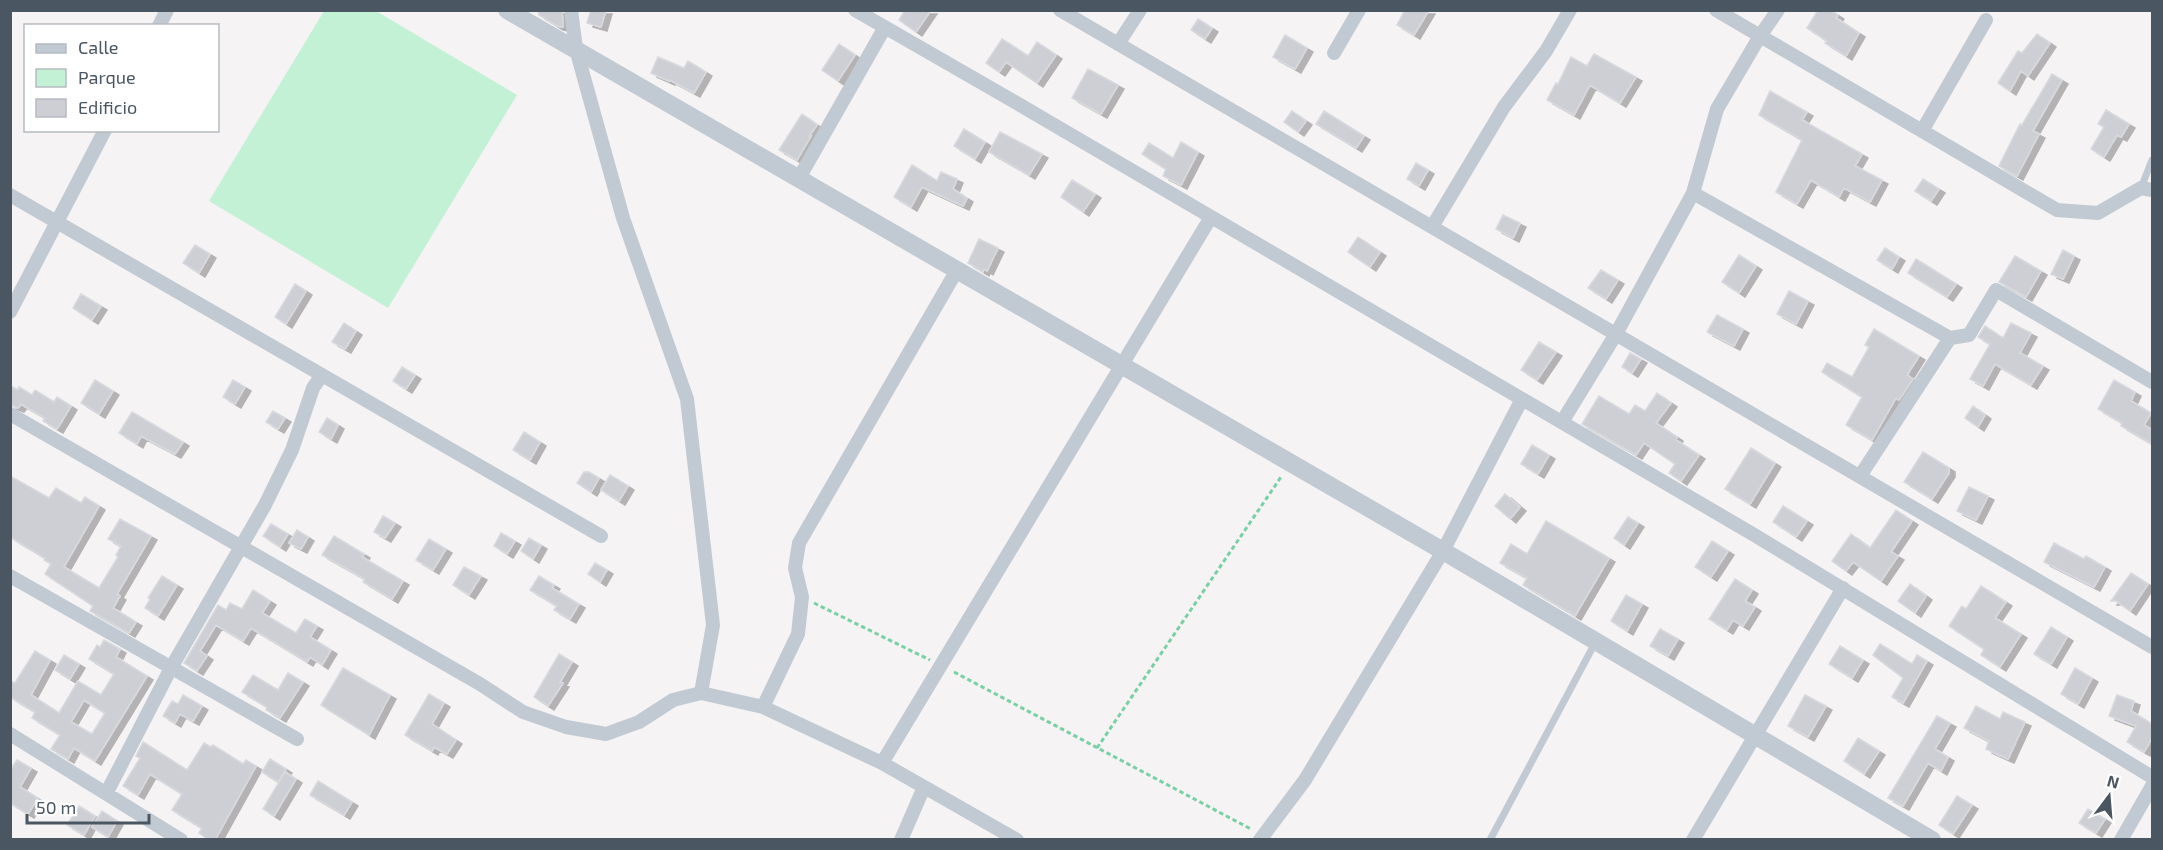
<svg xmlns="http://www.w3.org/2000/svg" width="2163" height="850" viewBox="0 0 2163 850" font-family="'Exo 2',sans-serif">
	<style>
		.green { fill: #c3f1d5 }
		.building { fill: #cdcfd5; stroke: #d7d9de; stroke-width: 1.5; fill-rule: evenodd; filter: url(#shadow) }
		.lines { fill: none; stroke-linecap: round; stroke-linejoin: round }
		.path { stroke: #7ad0a6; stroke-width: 3; stroke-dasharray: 4.5 3; stroke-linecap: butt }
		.service { stroke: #c1cad2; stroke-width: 7 }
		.minor { stroke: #c1cad2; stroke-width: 14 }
		.tertiary { stroke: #c1cad2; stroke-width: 18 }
	</style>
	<defs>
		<filter id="shadow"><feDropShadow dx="6" dy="4" stdDeviation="0" flood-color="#0004"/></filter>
	</defs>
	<rect width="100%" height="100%" fill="#f5f3f3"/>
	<path class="green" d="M324,11h52l141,84 -129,213 -179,-107z"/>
	<path class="building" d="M538,10h24l1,17 -6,-1 -18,-11z
		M591,10h15l-5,17 -14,-4z
		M905,10h26l-15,22 -17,-12z
		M1405,10h24l-15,25 -17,-10z
		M1818,10h12l8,5 -2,3 23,15 -13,23 -21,-13 2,-2 -20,-13z
		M1198,19l14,9 -7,11 -14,-9z
		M2037,34l13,9 -22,33 -7,-5 -11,20 -12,-8 20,-32 4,2z
		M1285,35l22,13 -12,21 -22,-12z
		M1002,39l26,17 9,-14 19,13 -19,28 -31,-21 -7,10 -13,-9z
		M839,44l16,11 -17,26 -16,-11z
		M1594,54l42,23 -16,26 -30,-18 -16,30 -27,-15 9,-17 2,1 13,-27 16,9z
		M658,57l26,11 4,-7 18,11 -12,21 -24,-13 -1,1 -18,-8z
		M1088,69l30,16 -17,29 -29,-16z
		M2052,74l10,6 -29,51 6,3 -22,42 -18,-10 21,-42 2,1z
		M1770,91l37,21 -5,8 60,34 -7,12 27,14 -12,22 -26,-14 -5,9 -28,-17 -14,24 -21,-12 26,-52 -43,-25z
		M2106,110l23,14 -8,13 -4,-2 -13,22 -13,-8 13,-22 -6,-3z
		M1292,111l14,10 -8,11 -14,-10z
		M1324,111l40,25 -8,12 -40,-24z
		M802,114l15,11 -8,11h2l-14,24 -18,-10z
		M964,129l21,13 -10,17 -21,-13z
		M1000,132l42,22 -13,21 -40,-23z
		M1181,142l17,10 -17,33 -18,-9 3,-7 -24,-15 7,-11 24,15z
		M1416,163l12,7 -9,16 -12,-7z
		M912,165l25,16 4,-9 16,7 -4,10 14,9 -4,8 -41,-19 -11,20 -17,-10z
		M1923,179l16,10 -8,12 -16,-10z
		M1072,180l23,14 -12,18 -22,-15z
		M1503,215l17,8 -7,15 -17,-9z
		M1358,237l22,15 -10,15 -22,-15z
		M979,239l19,9 -11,23 -3,-2 -1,3 -15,-9z
		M195,245l15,9 -11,19 -16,-10z
		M1885,248l14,9 -7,12 -15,-9z
		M2063,250l11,6 -11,23 -12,-5z
		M1739,255l17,11 -17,27 -17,-11z
		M2015,256l26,15 -15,26 -27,-15z
		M1916,259l40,25 -9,13 -39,-24z
		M1601,270l17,10 -12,19 -18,-11z
		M295,284l11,7 -20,33 -11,-7z
		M1789,291l19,10 -12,23 -19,-10z
		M81,294l20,12 -9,14 -19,-12z
		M1717,315l26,14 -9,17 -27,-14z
		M344,323l12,8 -11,18 -13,-7z
		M2011,323l20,10 -11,20 23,13 -12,19 -36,-21 -12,22 -13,-7 20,-35 -12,-7 7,-11 18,12z
		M1874,329l45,27 -12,19 6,4 -14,21 -3,-2 -24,42 -26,-15 16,-28 -40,-25 5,-9 25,14 17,-30 -4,-2z
		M1539,342l17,10 -19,28 -16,-10z
		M1630,353l11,6 -9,14 -10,-6z
		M402,367l13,8 -9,14 -13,-8z
		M95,380l18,11 -14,23 -18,-11z
		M233,380l12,7 -10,17 -12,-7z
		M2114,380l21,12 -4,9 20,12 -7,12 8,5v14l-31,-18 1,-3 -24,-14z
		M10,386l8,4 1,-3 13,8 3,-5 19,12 3,-5 14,9 -14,23 -14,-8 2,-3 -24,-14 -3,4 -8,-3z
		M1657,393l14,10 -15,20 21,14 -1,3 23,15 -18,26 -12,-8 6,-9 -31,-21 -8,12 -54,-31 17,-28 30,18 6,-9 10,6z
		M1973,406l12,9 -7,12 -13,-9z
		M273,411l12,7 -7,11 -12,-7z
		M132,412l51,30 -8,12 -34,-18 -4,8 -18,-11z
		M327,418l11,7 -7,14 -12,-7z
		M524,432l16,10 -10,18 -17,-10z
		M1532,445l17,10 -11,19 -17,-10z
		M1751,448l24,15 -25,41 -25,-15z
		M1923,452l26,16v5l-17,26 -28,-17z
		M584,472h5l10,6 -8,14 -14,-9z
		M610,475l18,11 -9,15 -18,-11z
		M10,476l39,22 7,-10 25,15 4,-6 14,9 -35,61 35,21 19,-31 -2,-2 5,-9 -13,-7 12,-20 31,17 -34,58 3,2 -7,12 23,14 -7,11 -39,-22 3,-5 -48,-32 6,-10 -7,-4 1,-2 -35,-21z
		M1969,487l19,9 -12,24 -19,-9z
		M1505,494l15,13 -10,12 -15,-13z
		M1783,506l24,15 -11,16 -23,-15z
		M1896,510l16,11 -21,31 7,4 -17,25 -28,-19 -7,9 -14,-10 19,-27 19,14z
		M383,516l12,7 -10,15 -11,-6z
		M1628,517l10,6 -14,22 -10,-7z
		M1546,521l63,37 -34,58 -52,-31 4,-7 -27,-15 11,-19 16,10z
		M271,524l17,10 -8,13 -17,-11z
		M297,530l11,7 -7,12 -12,-6z
		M501,533l14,8 -8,13 -13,-8z
		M334,536l30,18 -2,3 41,24 -11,18 -29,-17 2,-3 -43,-24z
		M529,538l12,7 -8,14 -12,-8z
		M429,539l17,10 -13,21 -17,-10z
		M1712,541l16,10 -17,26 -16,-10z
		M2054,543l30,16 2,-3 19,11 -11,20 -50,-25z
		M595,563l12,7 -7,12 -12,-8z
		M464,567l17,9 -12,19 -16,-10z
		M2131,573l17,11 -18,27 -14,-10h-5z
		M162,576l15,9 -19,31 -13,-8 5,-9 -2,-1z
		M539,576l15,9 -2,3 27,16 -9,15 -16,-9 3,-4 -27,-16z
		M1735,579l17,11 -7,11 10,6 -12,19 -10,-6 -6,10 -18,-11z
		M1910,584l16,12 -11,17 -17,-12z
		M1981,586l25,16 -11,16 26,16 -21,33 -19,-12 3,-6 -35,-23 13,-20 4,3z
		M253,590l17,11 -8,12 34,20 9,-14 12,7 -7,11 21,13 -9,15 -12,-8 -3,5 -56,-34 -8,13 -27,-16 -16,26 7,5 -10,15 -13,-8 34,-58 8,5 4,-7 12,6z
		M1626,595l16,9 -15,27 -16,-10z
		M2051,627l16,10 -16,27 -17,-10z
		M1660,629l18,10 -10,17 -18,-10z
		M104,640l16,9 -4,8 31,19 -52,85 -21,-13 -6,11 -17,-10 9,-14 -28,-17 3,-6 -25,-15v-16l5,2 20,-32 15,9 -19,35 28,18 19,-32 23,14 13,-21 -25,-15 8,-14 3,2zM84,700l21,13 -13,21 -21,-12z
		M1880,644l32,20 5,-9 10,6 -24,42 -11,-6 11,-19 -30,-23z
		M1840,646l23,14 -11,18 -23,-14z
		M559,654l13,8 -12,20 3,1 -15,23 -14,-9z
		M64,655l15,9 -9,15 -15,-9z
		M343,668l47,27 -21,40 -48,-30z
		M2075,668l17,10 -14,26 -17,-10z
		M288,673l15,9 -23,36 -14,-8 1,-3 -25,-15 11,-17 25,15z
		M429,694l15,9 -12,21 24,16 -9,14 -13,-7 -2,4 -27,-16z
		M183,695l19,11 -9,15 -13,-7 -5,9 -12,-7 9,-15 6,3z
		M1805,695l21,11 -18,31 -20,-11z
		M2117,695l17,6 -3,10 21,13v14l-8,14 -17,-10 9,-16 -27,-10z
		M1976,706l24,13 3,-7 22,10 -17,37 -22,-10 3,-8 -25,-13z
		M1937,716l13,7 -15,26 13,8 -7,14 -13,-8 -25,43 -15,-8z
		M1858,738l21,13 -15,23 -20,-13z
		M143,742l44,28 17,-27 7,4 2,-2 30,19 3,-4 10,6 -41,74h-6l-10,-7 3,-5 -30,-18 10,-16 -32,-20 -12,21 -15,-9 17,-28 -4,-2z
		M270,759l16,10 -8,13 -16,-10z
		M17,760l14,8 -11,19 18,11 -10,16 -18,-11v-33z
		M285,772l11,7 -22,37 -11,-7z
		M318,781l34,21 -8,13 -34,-20z
		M1957,796l15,9 -19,29 -14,-9z
		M79,806l16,10 -11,19 -17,-10z
		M2088,809l17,10 -9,14 -17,-10z
		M102,811l15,10 -9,16 -16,-10z"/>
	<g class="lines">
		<path class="path" d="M814,603l116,57
			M954,672l297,157
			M1097,748l184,-271"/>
		<path class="service" d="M2141,188l11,-28
			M1490,840l105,-197"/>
		<path class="minor" d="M571,10l5,39 47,169 64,181 26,226 -12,68
			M855,10l160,92 741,434 396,241
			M1060,10l1092,637
			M1716,10l341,200 41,3 43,-25 11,2
			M159,26l8,-16
			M1118,44l22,-34
			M1334,53l25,-43
			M1922,131l64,-111
			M799,178l86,-151
			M1693,193l24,-84 43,-73 18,-26
			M10,195l591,341
			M1432,227l72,-120 42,-56 24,-41
			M10,312l95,-182
			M10,414l470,270 43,28 43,15 40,7 33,-12 34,-22 28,-7 62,14 119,56 135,77
			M1562,422l54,-88 77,-141 257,145 19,-3 27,-45 156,92
			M1860,476l90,-138
			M10,576l287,163
			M763,707l35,-73 4,-37 -7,-29 4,-25 158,-273
			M10,734l171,106
			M882,763l329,-546
			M107,792l64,-124 94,-163 27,-55 21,-62 9,-13
			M901,840l23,-53
			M1260,840l45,-60 138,-229 79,-152
			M1693,840l150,-252
			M2121,840l31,-54"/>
		<path class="tertiary" d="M507,10l936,541 489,289"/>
	</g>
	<rect width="2163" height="850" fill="none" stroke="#4a5661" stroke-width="24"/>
	<rect x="24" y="24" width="195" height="108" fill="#ffffff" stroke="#b7bbc0" stroke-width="1.5"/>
	<rect x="36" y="44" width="30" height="9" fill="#c1cad2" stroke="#b7bbc0" stroke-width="1.5"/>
	<text x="78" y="54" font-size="18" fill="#4a5661">Calle</text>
	<rect x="36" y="69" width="30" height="18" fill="#c3f1d5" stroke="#b7bbc0" stroke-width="1.5"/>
	<text x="78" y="84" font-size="18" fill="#4a5661">Parque</text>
	<rect x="36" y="99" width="30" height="18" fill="#cdcfd5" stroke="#b7bbc0" stroke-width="1.5"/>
	<text x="78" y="114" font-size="18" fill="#4a5661">Edificio</text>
	<g transform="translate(2109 796) rotate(16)" stroke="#ffffff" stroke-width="4.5" paint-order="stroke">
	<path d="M0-4.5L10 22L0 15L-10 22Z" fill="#4a5661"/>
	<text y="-9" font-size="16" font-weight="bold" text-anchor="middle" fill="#4a5661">N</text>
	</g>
	<path d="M27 814v9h122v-9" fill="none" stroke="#4a5661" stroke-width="3"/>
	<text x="36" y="814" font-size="18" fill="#4a5661" stroke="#ffffff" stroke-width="4.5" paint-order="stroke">50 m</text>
</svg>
